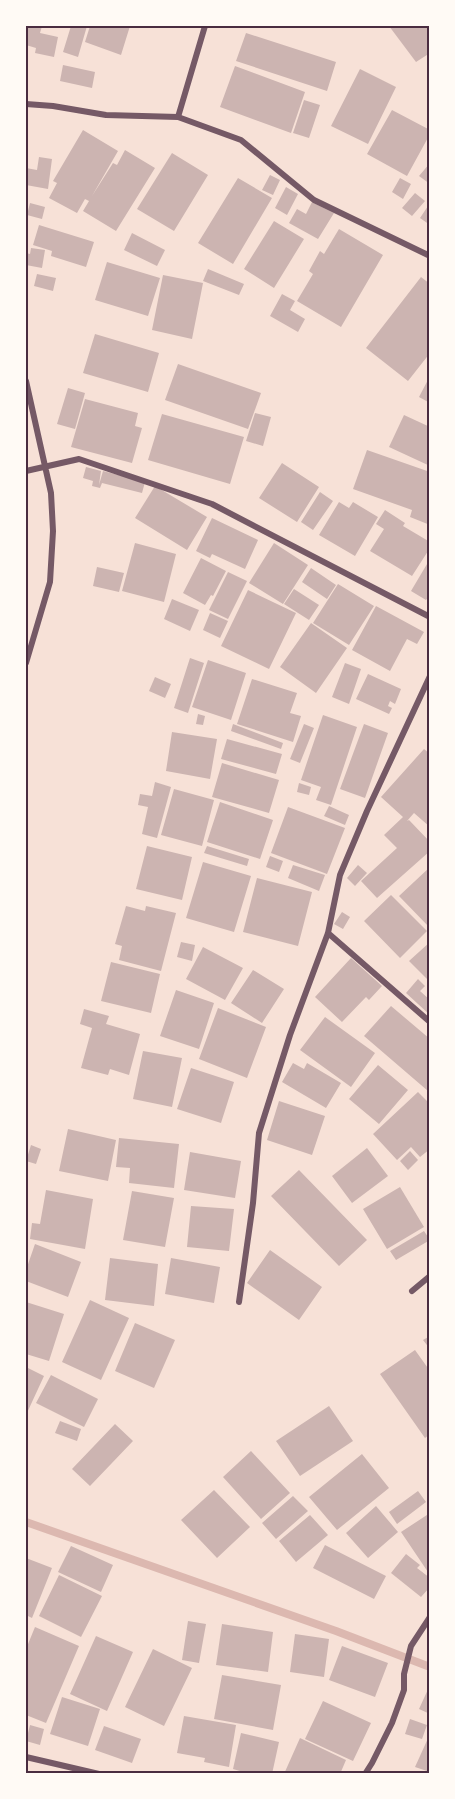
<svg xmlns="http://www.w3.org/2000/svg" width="455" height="1799" viewBox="0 0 455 1799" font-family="Cabin,sans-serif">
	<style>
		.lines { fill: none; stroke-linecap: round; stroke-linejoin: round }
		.stream { stroke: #dcb8b0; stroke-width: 8 }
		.building { fill: #ccb4b1 }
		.minor { stroke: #755966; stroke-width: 6 }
		.neatline { fill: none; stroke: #4a2c40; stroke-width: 2 }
	</style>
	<rect width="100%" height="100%" fill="#f7e1d7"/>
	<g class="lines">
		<path class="stream" d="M26,1522l310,109 94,36"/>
	</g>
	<path class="building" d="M28,26h14l-2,7 18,4 -4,20 -19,-4 1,-5 -10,-3z
		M71,26h16l-9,31 -15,-5z
		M90,26h40l-9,29 -36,-13z
		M389,26h41v27l-14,9z
		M246,33l90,29 -9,29 -91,-30z
		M63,65l32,7 -3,16 -32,-7z
		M235,66l70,26 -14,41 -71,-26z
		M360,69l36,18 -28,57 -37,-18z
		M304,100l16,5 -11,33 -16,-5z
		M392,110l38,20v4l-23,42 -40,-22z
		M83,130l35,21 -26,45 21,-33 4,2 8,-15 30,18 -39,63 -33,-20 6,-10 -4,-2 -8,14 -28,-15 8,-15 -4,-2z
		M172,153l36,22 -34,56 -37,-22z
		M39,157l13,2 -4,30 -22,-4v-17l11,2z
		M430,163v21l-11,-8z
		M270,175l10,5 -7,15 -11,-5z
		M238,178l34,20 -39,66 -35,-21z
		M400,178l11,6 -8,15 -11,-7z
		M286,187l12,7 -11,21 -12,-7z
		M415,193l10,8 -13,15 -10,-8z
		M312,202l22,11 -16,26 -29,-16 8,-14 9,5z
		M30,203l15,4 -3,12 -15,-4z
		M430,203v22l-10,-7z
		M274,221l30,18 -30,49 -30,-19z
		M39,225l55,17 -8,25 -35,-11 1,-5 -19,-6z
		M339,229l44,26 -42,72 -44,-26 16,-27 -4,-3 11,-20 4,3z
		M132,233l33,17 -8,16 -33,-16z
		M31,248l14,2 -3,18 -16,-3v-12l4,1z
		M107,262l53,16 -12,38 -53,-16z
		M208,269l36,15 -5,11 -36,-14z
		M37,274l19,4 -3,13 -19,-5z
		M163,275l40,8 -11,56 -40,-9z
		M421,277l9,7v69l-22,28 -42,-33z
		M282,294l13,7 -5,9 15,9 -7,13 -28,-16z
		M95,334l64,19 -11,39 -65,-19z
		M178,364l83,29 -13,36 -83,-29z
		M430,376v27l-11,-6z
		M68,388l17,5 -10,36 -18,-5z
		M85,399l53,14 -3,13 7,2 -10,35 -61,-16z
		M255,413l16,4 -8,29 -17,-5z
		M162,414l82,23 -14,47 -82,-24z
		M404,415l26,12v39l-41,-19z
		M367,450l63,22v53l-20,-8 2,-7 -59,-21z
		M282,463l37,24 -22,35 -38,-24z
		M86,467l15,4 -2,14 4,-14 42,11 -3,11 -40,-10 -2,5 -8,-2 1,-5 -10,-3z
		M155,486l52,31 -20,33 -52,-32z
		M320,492l13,9 -20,29 -12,-8z
		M339,502l10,6 4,-6 25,15 -23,39 -36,-21z
		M385,510l20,13 -2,3 27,16v6l-18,28 -42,-25 14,-22 -8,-5z
		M212,518l46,22 -13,29 -33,-15 -2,4 -14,-7z
		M135,543l41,11 -12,48 -42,-11z
		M274,543l34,22 -25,39 -34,-21z
		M201,558l25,13 -13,25 -2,-1 -6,10 -22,-12z
		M430,559v36l-4,5 -15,-9z
		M97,567l27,6 -5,19 -26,-6z
		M311,568l25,17 -9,14 -25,-17z
		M228,572l19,9 -19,38 -19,-9z
		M338,584l36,22 -25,39 -36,-22z
		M294,589l25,16 -10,15 -25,-16z
		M248,590l48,23 -27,56 -48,-23z
		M172,599l27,11 -9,21 -26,-12z
		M376,606l48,26 -7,12 -10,-5 -17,32 -38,-21z
		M210,613l18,8 -8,17 -17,-8z
		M311,623l36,25 -31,45 -36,-26z
		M190,658l14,5 -16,50 -14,-5z
		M208,660l38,13 -15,47 -39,-13z
		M345,663l16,6 -12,35 -17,-7z
		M368,674l33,15 -6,15 -5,-3 -2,5 4,2 -3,6 -33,-15z
		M155,677l16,7 -6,14 -16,-7z
		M252,679l45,14 -7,20 11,3 -8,26 -56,-18z
		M198,714l7,2 -2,9 -7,-1z
		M323,715l34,12 -26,78 -15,-5 5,-13 -20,-7z
		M233,724l50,19 -2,6 -50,-18z
		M304,724l10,4 -14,35 -10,-4z
		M364,724l24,9 -23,65 -25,-9z
		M172,732l45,7 -7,40 -44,-8z
		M227,739l55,15 -6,20 -55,-15z
		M424,749l6,5v73l-16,-14 -7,8 2,-1 21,22v9l-53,47 -16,-17 36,-33 -13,-13 19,-18 -22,-20z
		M222,763l57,17 -10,33 -57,-16z
		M155,782l16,5 -14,51 -15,-4 6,-27 -10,-2 2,-11 12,2z
		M299,783l12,4 -2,8 -12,-3z
		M174,789l40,11 -12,46 -41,-11z
		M220,802l53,18 -13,39 -53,-17z
		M329,806l20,9 -4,10 -21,-9z
		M288,807l57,21 -18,46 -56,-21z
		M147,846l45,11 -10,43 -46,-11z
		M207,846l42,13 -2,7 -43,-13z
		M270,856l13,5 -4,11 -13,-5z
		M203,862l48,14 -17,56 -48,-14z
		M293,865l32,10 -6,16 -31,-13z
		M358,865l9,8 -12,13 -8,-8z
		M430,867v61l-31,-32z
		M257,878l55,14 -14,54 -55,-14z
		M391,895l36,36 -27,27 -36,-37z
		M126,906l19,5 1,-5 30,7 -15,58 -42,-11 3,-14 -7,-2z
		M342,912l8,5 -7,12 -9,-5z
		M181,942l14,3 -3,16 -15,-4z
		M430,942v40l-21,-21z
		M203,947l40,21 -18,32 -39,-21z
		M351,958l31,28 -13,14 -3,-3 -24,25 -27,-25z
		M111,962l49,12 -9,39 -50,-12z
		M253,970l31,19 -22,34 -31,-20z
		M418,979l7,7 -5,5 10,9v15l-24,-22z
		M176,990l38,13 -15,46 -39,-13z
		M391,1006l39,33v50l-2,2 -64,-55z
		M218,1008l48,19 -19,51 -48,-19z
		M84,1009l25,7 -3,8 34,10 -11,41 -19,-6 -2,6 -27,-7 11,-40 -12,-4z
		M325,1017l50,36 -24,34 -51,-37z
		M143,1051l39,7 -10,49 -39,-8z
		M293,1063l11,6 3,-6 34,20 -15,25 -44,-26z
		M378,1065l30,25 -29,34 -30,-25z
		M191,1068l43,14 -13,41 -44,-14z
		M418,1092l12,12v45l-10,8 -9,-10 -14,13 -24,-26z
		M279,1101l46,15 -13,39 -45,-15z
		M68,1129l48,11 -8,41 -49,-10z
		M119,1138l60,6 -5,44 -45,-5 1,-15 -14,-1z
		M31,1145l10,4 -5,15 -10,-3z
		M367,1148l21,28 -36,27 -20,-27z
		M410,1151l8,9 -10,10 -8,-9z
		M190,1152l51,9 -6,37 -51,-8z
		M299,1170l68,70 -28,26 -68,-70z
		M400,1187l24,40 -37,22 -24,-40z
		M46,1190l47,9 -8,50 -55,-10 2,-16 8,1z
		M132,1191l42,7 -9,49 -42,-7z
		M191,1206l43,3 -5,42 -42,-4z
		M424,1231l6,9 -34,20 -6,-9z
		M35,1244l46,18 -13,35 -42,-16v-11z
		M270,1250l52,37 -23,33 -52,-37z
		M110,1258l48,6 -4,42 -49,-6z
		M171,1258l49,9 -6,36 -49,-9z
		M90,1300l39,18 -28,62 -39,-18z
		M26,1302l38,12 -15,47 -23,-7z
		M135,1323l40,17 -21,48 -39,-17z
		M430,1336v13l-7,-9z
		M415,1350l15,21v63l-5,4 -45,-64z
		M26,1367l18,9 -18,39z
		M51,1375l47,24 -14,28 -48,-24z
		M329,1406l24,35 -53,35 -24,-35z
		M60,1421l21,8 -4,12 -22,-8z
		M115,1424l18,17 -43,45 -18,-17z
		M251,1451l39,42 -29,26 -38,-42z
		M362,1454l27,34 -52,42 -28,-33z
		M214,1490l36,37 -33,31 -36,-38z
		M418,1491l8,11 -29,22 -8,-12z
		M293,1496l15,15 -32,28 -14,-16z
		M376,1506l22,26 -30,26 -22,-25z
		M430,1513v62l-29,-43z
		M310,1515l18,20 -32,27 -17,-21z
		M325,1545l61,31 -12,23 -61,-31z
		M71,1546l42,19 -12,27 -43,-20z
		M406,1554l14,11 -3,3 13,10v9l-9,10 -30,-24z
		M26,1558l26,10 -20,50 -6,-3z
		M59,1575l43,21 -21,41 -42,-21z
		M188,1621l18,3 -7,39 -17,-3z
		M222,1624l51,8 -5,40 -52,-7z
		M35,1627l44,19 -33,77 -20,-8v-66z
		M295,1634l34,5 -5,38 -34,-5z
		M96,1636l37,16 -26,59 -37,-17z
		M342,1646l46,17 -13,34 -46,-17z
		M153,1649l39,19 -28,58 -39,-19z
		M222,1675l59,10 -8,45 -59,-11z
		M430,1685v29l-11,-5z
		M62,1697l38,12 -12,37 -38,-12z
		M323,1701l48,22 -18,38 -48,-22z
		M184,1716l52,9 -7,42 -25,-5 1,-4 -28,-5z
		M410,1719l17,6 -5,14 -17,-5z
		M30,1725l14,4 -4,16 -14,-4z
		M104,1726l37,13 -9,24 -37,-13z
		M241,1733l38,9 -7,32h-22l-17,-5z
		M430,1734v38l-15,-5z
		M300,1738l46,22 -6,14h-56z"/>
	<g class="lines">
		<path class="minor" d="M26,104l27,2 53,9 72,2 63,23 73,60 116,56
			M178,117l27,-91
			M26,381l25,112 2,38 -3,51 -24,81
			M26,471l53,-12 133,45 218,113
			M328,933l102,89
			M412,1291l18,-15
			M239,1302l14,-99 6,-70 31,-98 38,-102 12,-58 27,-64 63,-135
			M26,1757l73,17
			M365,1774l7,-11 20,-40 12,-33v-16l7,-28 19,-29"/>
	</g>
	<rect width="455" height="1799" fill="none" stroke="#fffaf5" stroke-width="54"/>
	<rect x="27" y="27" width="401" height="1745" class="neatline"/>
</svg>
